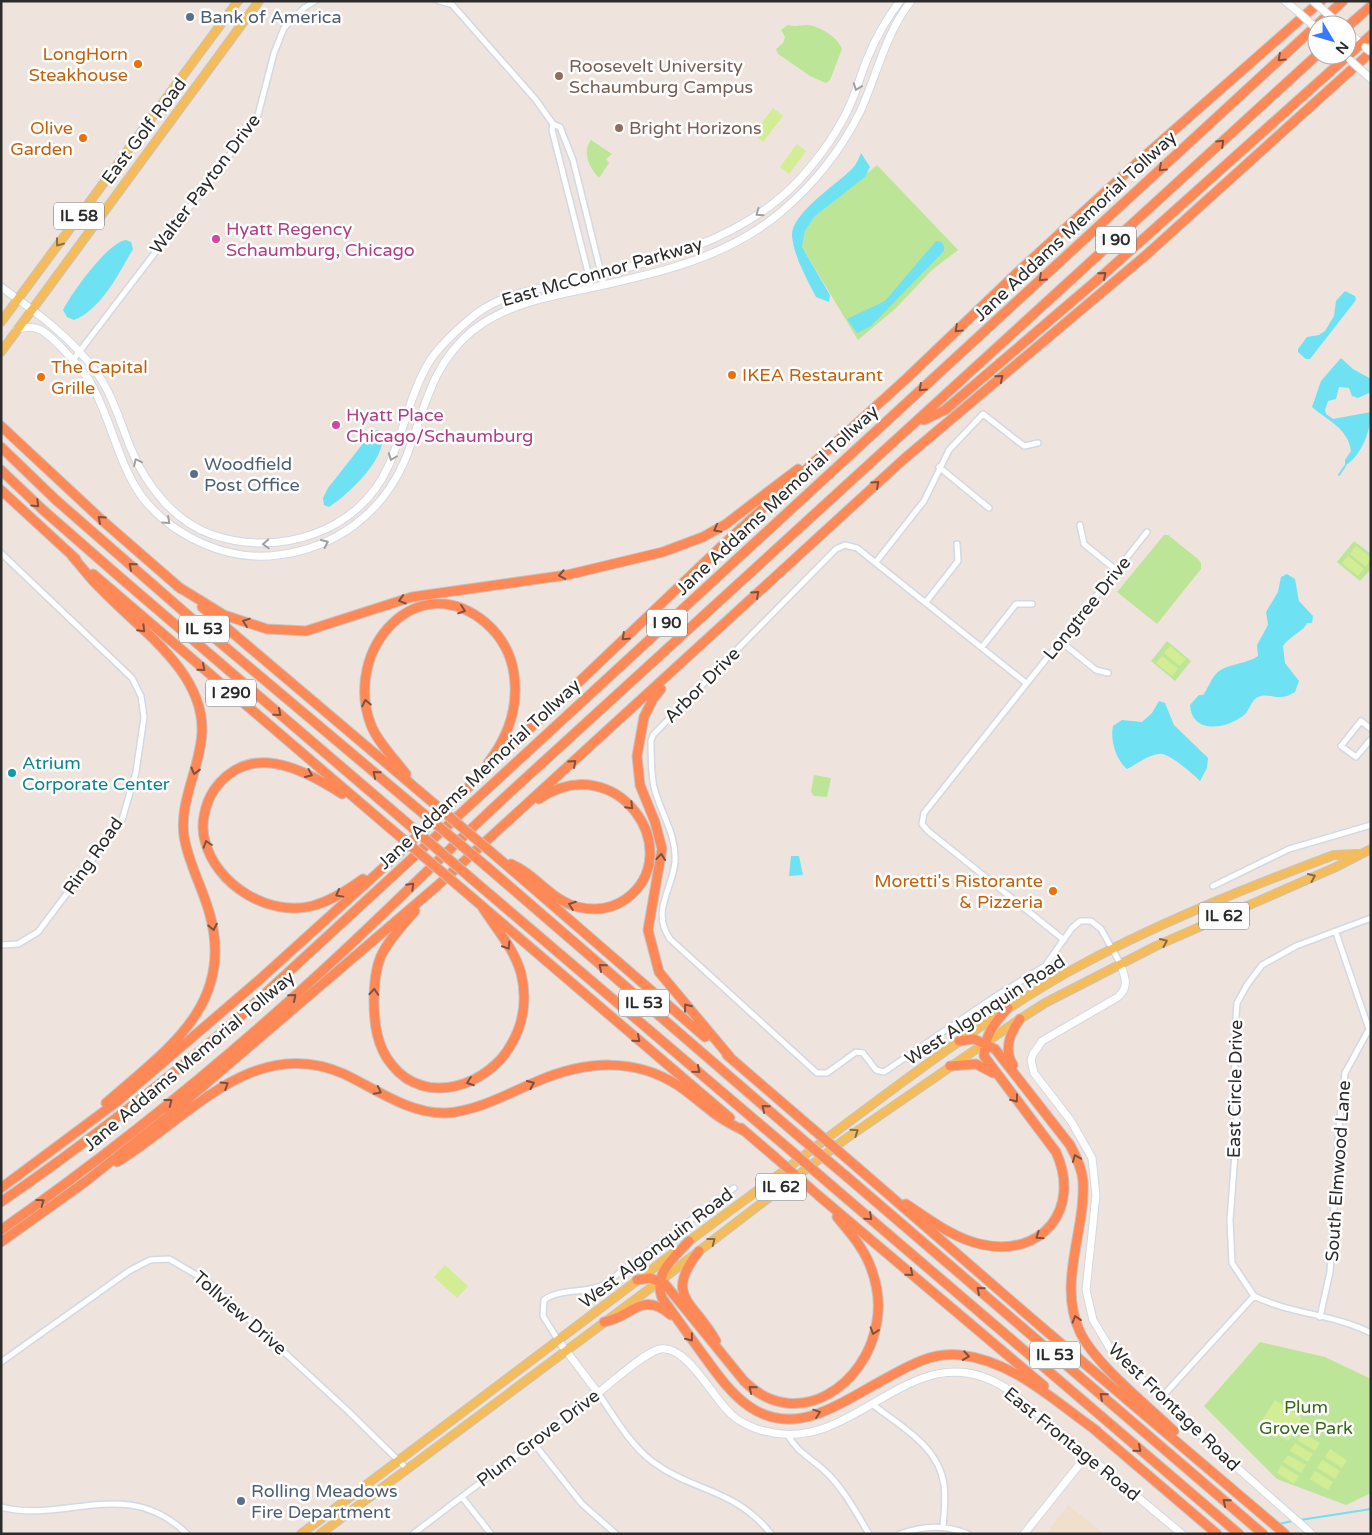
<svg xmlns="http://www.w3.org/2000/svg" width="1372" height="1535" viewBox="0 0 1372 1535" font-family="'Varela Round',sans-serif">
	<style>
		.education { fill: #efdfcc }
		.green { fill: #bde598 }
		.pitch { fill: #d3ed94 }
		.water { fill: #6ee1f2 }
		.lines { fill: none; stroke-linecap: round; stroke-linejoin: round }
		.stream { stroke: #6ee1f2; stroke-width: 2 }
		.street-casing { stroke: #d2d8e4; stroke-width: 8 }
		.secondary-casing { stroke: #d2d8e4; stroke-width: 9 }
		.primary-casing { stroke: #c4c4c4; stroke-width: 10 }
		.highway-casing { stroke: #c4c4c4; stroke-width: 11 }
		.street { stroke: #fff; stroke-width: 5 }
		.secondary { stroke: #fff; stroke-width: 7 }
		.primary { stroke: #f5bc5b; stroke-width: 8 }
		.highway { stroke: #ff8857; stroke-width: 9 }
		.secondary-bridge-casing { stroke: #d2d8e4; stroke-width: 9; stroke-linecap: butt }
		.highway-bridge-casing { stroke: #c4c4c4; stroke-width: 11; stroke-linecap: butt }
		.secondary-bridge { stroke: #fff; stroke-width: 7 }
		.highway-bridge { stroke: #ff8857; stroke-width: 9 }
		.oneway { stroke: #80503d }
		.oneway2 { stroke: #a0a0a0 }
		.oneway3 { stroke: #866c41 }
		.service-dot { fill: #5c6f8a; stroke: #fff; stroke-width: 2 }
		.food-dot { fill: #e8710a; stroke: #fff; stroke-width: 2 }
		.education-dot { fill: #8d6e63; stroke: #fff; stroke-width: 2 }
		.hotel-dot { fill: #d1479c; stroke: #fff; stroke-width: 2 }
		.culture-dot { fill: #0f9aa8; stroke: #fff; stroke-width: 2 }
		.labels { text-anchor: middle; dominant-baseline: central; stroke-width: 5; stroke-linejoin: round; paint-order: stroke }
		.shield { fill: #fff; stroke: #6b6b6b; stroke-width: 1 }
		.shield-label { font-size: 16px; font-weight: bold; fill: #2b2b2b }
		.service-label { font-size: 18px; fill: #4e5e75; stroke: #fff; text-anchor: start }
		.food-label { font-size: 18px; fill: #c56008; stroke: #fff; text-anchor: end }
		.education-label { font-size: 18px; fill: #785e54; stroke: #fff; text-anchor: start }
		.street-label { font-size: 18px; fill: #2b2b2b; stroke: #fff }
		.hotel-label { font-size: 18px; fill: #b23c85; stroke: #fff; text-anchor: start }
		.culture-label { font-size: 18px; fill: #0d838f; stroke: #fff; text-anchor: start }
		.park-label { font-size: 18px; fill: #356b18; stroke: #fff }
	</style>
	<rect width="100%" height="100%" fill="#eee4dd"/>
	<path class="education" d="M1068,1505l36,29h-58z"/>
	<path class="green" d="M788,25c7,2 13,0 19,0 12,1 31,12 35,24l-12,31 -4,3 -16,-7 -32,-22 -2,-5 7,-6 2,-6 -4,-7z
		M591,140l21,14 -6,5 3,4 -10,15c-10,-10 -17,-26 -8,-38z
		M877,165l81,85 -26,20 -37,39 -37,31 -56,-93 3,-16 10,-15z
		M1164,535h4l30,24 3,4v6l-44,55 -40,-32z
		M1354,541l17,13v15l-11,12 -23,-19z
		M1167,641l24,20 -16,20 -24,-20z
		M814,775l17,3 -4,19 -13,-1 -3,-4z
		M1260,1342l65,15 46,22v114l-25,12 -69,-26 -73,-73z"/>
	<path class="pitch" d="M773,108l10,8 -20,26 -10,-8z
		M797,144l9,7 -17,23 -9,-7z
		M1356,546l15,12 -5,9 -16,-13z
		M1348,556l16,13 -6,7 -16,-13z
		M1170,646l16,13 -6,7 -16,-13z
		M1162,656l16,13 -6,7 -16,-13z
		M445,1265l23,21 -11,12 -23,-21z
		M1275,1400l27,18 -14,23 -28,-17z
		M1302,1433l18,10 -5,8 -18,-11z
		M1295,1443l18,11 -5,8 -18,-11z
		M1330,1449l17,11 -5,8 -17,-11z
		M1288,1455l18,10 -5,8 -18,-11z
		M1322,1460l18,11 -5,8 -18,-11z
		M1281,1465l18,11 -5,8 -17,-11z
		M1315,1471l18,11 -5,8 -18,-11z"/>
	<path class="water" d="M861,153l9,14 -5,10 -50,39 -10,15 -3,16 28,48 -1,7 -13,-5c-9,-18 -22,-40 -24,-61 -1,-23 44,-51 60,-67 4,-4 7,-11 9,-16z
		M126,240l5,2 2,7c-14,24 -32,61 -59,71l-7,-3 -4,-7c8,-16 45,-68 63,-70z
		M936,241l5,1 3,4v5l-73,75 -14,7 -10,-14 38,-18z
		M1345,291l10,5 1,4 -46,59h-4l-8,-7v-3l9,-12 12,-2 6,-4 9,-15 2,-15z
		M1341,358l12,11 18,10v13l-13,6 -6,-2 -3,-8 -10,-1 -3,12 -8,2 -3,9 1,4 7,5 38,-7c0,18 -9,43 -26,54v-6l6,-9c-3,-23 -23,-30 -39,-44l9,-26z
		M377,430l4,1c10,25 -34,64 -52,76l-5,-2 -1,-7 5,-10 44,-56z
		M1287,574l8,5 4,22 14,15 -1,7h-5c-2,7 -17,13 -24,23l2,17 14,18 -4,11c-17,11 -24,0 -37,5 -7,3 -8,13 -14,18 -17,14 -52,20 -54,-10l9,-10h4c5,-6 7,-14 12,-20 10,-12 31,-10 43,-19l-1,-11 11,-20 -2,-13 12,-20 3,-15z
		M1159,701l6,2 9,22 34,33 -1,10 -7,13c-7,-7 -32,-29 -41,-27 -11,1 -22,10 -32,15 -11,-9 -17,-29 -14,-43l9,-6 20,2 10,-9z
		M791,856h8l4,19 -14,1z"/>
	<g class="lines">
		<path class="stream" d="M1339,475l6,-9
			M1300,1520l71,-11
			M1279,1524l13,-3"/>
		<g class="street-casing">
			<path id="street" d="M439,1l11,3
				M449,1l87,99 17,24 7,3 13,33 31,125
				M553,124l-1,6 40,158
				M73,360l184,-241 17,-66 10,-25 20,-20 11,-7
				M939,467l50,41
				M1080,525l4,19 32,26
				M1,553l131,125 9,18 3,21 -8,55 -14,48 -84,112 -20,12 -17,1
				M876,562l48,-61 25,-51 34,-36 41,32 14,-3
				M926,602l32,-41 -1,-17
				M1060,641l36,29 12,3
				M982,647l34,-43h16
				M1026,683l-169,-135 -12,-3 -9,4 -183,186 -2,6c0,15 0,32 3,46 6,25 23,48 21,75 -3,29 -24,49 -5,77l147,134h10l29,-21 7,1 13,17 8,2 109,-74 52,-32 27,-38 8,-7h11l10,8 19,34
				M1371,729l-10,-8 -20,25 15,11 15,-18
				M1213,886l76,-37 82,-24
				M1336,933l34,99
				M1064,940l-136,-109 -6,-7 2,-11 223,-281
				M1254,1296l-22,-33 -2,-43 7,-93 -3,-80 3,-44 10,-18 15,-20 34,-19 75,-28
				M1320,1317l10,-45 9,-145 6,-54 23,-42
				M558,1340l-15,-24 1,-16c16,-12 41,-6 59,-15l131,-97
				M1,1362l128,-91 21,-11 19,-1 38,22 141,130 59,58
				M1161,1398l93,-102c36,18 80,18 117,37
				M872,1404c28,22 67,42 72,81 2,13 0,28 -1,42
				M788,1435c9,18 28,26 41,40 17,18 28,39 40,59
				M532,1441l50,63 34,30
				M462,1497l29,37
				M1,1507c65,17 126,-32 186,27
				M413,1534l185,-141c16,23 32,52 55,69 40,30 82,26 118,72
				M900,1534c23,-8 44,-10 68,0"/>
		</g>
		<g class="secondary-casing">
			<path id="secondary" d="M1285,1l11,9
				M1347,31l17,15
				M1361,70l10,9
				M1,287c35,25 70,50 96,86 16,23 23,49 34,76 15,36 43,73 82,86 65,22 145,-2 175,-68 16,-35 22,-75 43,-108 12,-17 29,-32 45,-45 25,-20 61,-24 91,-32 82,-19 172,-38 232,-102 20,-22 39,-48 51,-75 7,-15 11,-32 18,-48 8,-20 19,-39 32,-56
				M16,330c20,-8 30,2 44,16 10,11 21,22 29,34 22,37 28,82 53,117 31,40 86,65 136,58 57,-7 104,-41 127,-95 20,-49 24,-93 67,-129 32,-26 75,-34 114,-42 68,-15 140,-30 195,-77 32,-27 60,-62 79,-100 17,-37 25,-78 51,-111
				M1120,963c5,14 10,23 -2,34l-76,44 -9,13 -2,6 3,13 37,48 21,37 4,37 -10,95 7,30 18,30 105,99 96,85
				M558,1340l40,53c13,-10 47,-41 62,-44 27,-5 53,50 72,66 11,10 28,16 42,18 88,16 144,-109 239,-40l169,141
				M1024,1534l63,-79"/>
		</g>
		<g class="primary-casing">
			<path id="primary" d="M1,322l237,-321
				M1,352l258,-351
				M684,1245c42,-32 85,-62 126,-94 84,-63 167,-127 258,-179 85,-47 175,-83 266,-117l24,-1
				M301,1534l374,-282
				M320,1534l340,-253 184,-141 176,-121 25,-16 111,-57 180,-79 35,-18"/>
		</g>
		<g class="highway-casing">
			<path id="highway" d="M1317,25l26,-24
				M1347,27l24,-21
				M924,420l21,-10 158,-135 268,-240
				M1,426l103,96 77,67
				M1,447l55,53 142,124 215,181
				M1,470l41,39 80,70 278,238
				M1,490l75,69
				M72,556c10,11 19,24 30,34 37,39 102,81 100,142 -1,34 -23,69 -18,104 4,27 19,52 26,79 25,91 -45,136 -104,188
				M93,574l298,255
				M177,586l47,29 43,14 39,2 106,-34 155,-22 96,-23 40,-15 23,-13 72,-55
				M202,607l223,189
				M661,689l-8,10 -9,18 -7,39 3,29 15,37 7,27 -14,81 11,42 71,85
				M406,774c-11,-15 -28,-31 -35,-49 -29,-76 47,-160 115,-102 16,14 25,30 28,51 5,33 -6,63 -26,89
				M342,794c-40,-26 -93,-53 -128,-4 -9,14 -14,35 -9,51 11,44 64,76 107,65 19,-5 36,-16 51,-27
				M497,857l208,180
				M511,864c25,10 40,37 67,43 17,4 34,2 48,-8 63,-46 -9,-153 -87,-100
				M486,866l316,273
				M473,880l316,269
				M462,889l268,229
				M415,911c-12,14 -26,28 -34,45 -6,14 -7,31 -7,45 0,23 3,46 18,64 34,43 98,20 120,-22 12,-21 15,-46 9,-70 -7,-25 -27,-47 -40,-68
				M959,1041l15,-2 21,10 75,96c6,11 12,23 13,36 3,50 -26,102 -3,151 15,32 67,73 94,99
				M727,1055l87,75
				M1013,1065c-10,-16 -3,-32 7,-46
				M950,1066l26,-2 17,9
				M741,1128l35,30
				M117,1162c70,-42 136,-129 227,-88 32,15 65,40 102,39 32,-2 63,-20 92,-32 47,-20 97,-24 141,5 13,9 24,19 36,28 9,7 20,12 29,17
				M858,1168l180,156 247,210
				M846,1176l417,358
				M832,1186l407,348
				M1,1188l117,-87 140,-120 136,-123 333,-317 179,-162 112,-107 121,-111 182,-160
				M819,1196l225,190
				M1,1202c80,-55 156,-114 230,-177l1086,-1000
				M906,1204c23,15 47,34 74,40 62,15 102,-35 76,-92l-72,-96c1,-21 10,-33 24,-48
				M1,1230c104,-73 204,-153 298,-238 71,-63 137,-131 206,-195 271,-247 542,-494 812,-742
				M689,1241c-15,17 -36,32 -27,57 14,19 28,39 42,58 28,39 56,76 110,59 25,-8 48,-24 71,-36 23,-13 47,-27 75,-24 54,6 94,46 137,76
				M1,1242l84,-60 82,-65 270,-231 467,-427 241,-203 226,-204
				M699,1251c-36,46 -5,50 17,90
				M637,1280l13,-2 15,6 79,97c53,53 124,4 133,-60 3,-17 0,-37 -6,-53 -7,-20 -21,-35 -34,-51
				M604,1322c29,-5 37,-32 67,-7
				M1094,1429l123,105"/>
		</g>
		<use href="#street" class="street"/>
		<use href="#secondary" class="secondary"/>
		<use href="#primary" class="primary"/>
		<use href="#highway" class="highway"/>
		<g class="secondary-bridge-casing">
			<path id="secondary-bridge" d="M1313,1l27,24
				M1296,10l21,19
				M1365,47l6,5
				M1350,60l11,10"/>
		</g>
		<g class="highway-bridge-casing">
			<path id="highway-bridge" d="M425,796l72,61
				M413,805l73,61
				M400,817l73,63
				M391,829l71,60
				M814,1130l44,38
				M802,1139l44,37
				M789,1149l43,37
				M776,1158l43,38"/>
		</g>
		<use href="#secondary-bridge" class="secondary-bridge"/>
		<use href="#highway-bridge" class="highway-bridge"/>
	</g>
	<defs><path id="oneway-chevron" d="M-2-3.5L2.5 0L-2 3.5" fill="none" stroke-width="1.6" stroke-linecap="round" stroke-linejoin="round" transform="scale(1.25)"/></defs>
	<g class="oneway">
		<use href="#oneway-chevron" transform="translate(1281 58) rotate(137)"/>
		<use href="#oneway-chevron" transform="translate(1221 143) rotate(-43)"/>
		<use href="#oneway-chevron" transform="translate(1162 168) rotate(137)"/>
		<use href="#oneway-chevron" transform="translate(1103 275) rotate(-41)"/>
		<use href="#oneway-chevron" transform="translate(1042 278) rotate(137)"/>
		<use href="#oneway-chevron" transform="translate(958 329) rotate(137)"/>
		<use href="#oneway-chevron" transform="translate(1000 378) rotate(-40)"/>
		<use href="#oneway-chevron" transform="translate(922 388) rotate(137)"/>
		<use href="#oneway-chevron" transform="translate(876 484) rotate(-42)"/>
		<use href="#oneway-chevron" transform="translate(36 504) rotate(44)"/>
		<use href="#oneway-chevron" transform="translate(101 519) rotate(-138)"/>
		<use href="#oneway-chevron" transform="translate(717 529) rotate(151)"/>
		<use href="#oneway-chevron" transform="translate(132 566) rotate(-139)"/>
		<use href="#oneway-chevron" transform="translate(562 575) rotate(170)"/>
		<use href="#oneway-chevron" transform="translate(756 594) rotate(-42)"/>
		<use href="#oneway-chevron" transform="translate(402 600) rotate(163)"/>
		<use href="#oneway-chevron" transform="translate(462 610) rotate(19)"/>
		<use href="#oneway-chevron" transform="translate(246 622) rotate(-161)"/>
		<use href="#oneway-chevron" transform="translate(142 629) rotate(46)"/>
		<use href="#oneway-chevron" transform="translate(625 637) rotate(137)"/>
		<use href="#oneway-chevron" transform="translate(202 668) rotate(41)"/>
		<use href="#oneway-chevron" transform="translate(366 703) rotate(-101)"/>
		<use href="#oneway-chevron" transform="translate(278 713) rotate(40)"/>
		<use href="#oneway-chevron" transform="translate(573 763) rotate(-42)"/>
		<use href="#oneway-chevron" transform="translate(195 771) rotate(104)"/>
		<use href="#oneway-chevron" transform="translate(309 774) rotate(24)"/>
		<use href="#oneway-chevron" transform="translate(376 774) rotate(-140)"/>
		<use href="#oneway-chevron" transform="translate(630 806) rotate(46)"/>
		<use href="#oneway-chevron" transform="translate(207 844) rotate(-108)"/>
		<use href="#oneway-chevron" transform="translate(661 857) rotate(-84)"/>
		<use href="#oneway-chevron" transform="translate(411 886) rotate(-45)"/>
		<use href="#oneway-chevron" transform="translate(339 894) rotate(151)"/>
		<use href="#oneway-chevron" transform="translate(572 905) rotate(-160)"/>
		<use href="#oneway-chevron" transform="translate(213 927) rotate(79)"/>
		<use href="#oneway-chevron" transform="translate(507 946) rotate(58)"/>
		<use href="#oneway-chevron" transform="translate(602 967) rotate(-139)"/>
		<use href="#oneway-chevron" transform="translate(374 992) rotate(-86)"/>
		<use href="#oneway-chevron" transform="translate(293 997) rotate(-41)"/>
		<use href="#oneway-chevron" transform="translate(687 1007) rotate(-128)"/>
		<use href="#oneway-chevron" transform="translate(637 1039) rotate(41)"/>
		<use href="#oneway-chevron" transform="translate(697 1070) rotate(40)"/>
		<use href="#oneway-chevron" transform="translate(470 1082) rotate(160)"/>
		<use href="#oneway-chevron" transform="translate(531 1084) rotate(-23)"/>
		<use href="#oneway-chevron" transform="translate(225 1085) rotate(-32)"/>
		<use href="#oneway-chevron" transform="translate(378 1091) rotate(27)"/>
		<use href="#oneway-chevron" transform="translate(1015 1099) rotate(52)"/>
		<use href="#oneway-chevron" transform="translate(169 1102) rotate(-38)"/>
		<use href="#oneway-chevron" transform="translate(765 1108) rotate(-140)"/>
		<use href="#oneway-chevron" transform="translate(1076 1158) rotate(-112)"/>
		<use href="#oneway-chevron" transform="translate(41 1202) rotate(-36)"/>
		<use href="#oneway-chevron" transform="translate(869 1217) rotate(41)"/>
		<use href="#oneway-chevron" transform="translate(1039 1236) rotate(146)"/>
		<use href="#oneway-chevron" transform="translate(910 1273) rotate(40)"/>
		<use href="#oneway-chevron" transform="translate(980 1290) rotate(-139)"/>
		<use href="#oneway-chevron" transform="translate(1076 1319) rotate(-107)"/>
		<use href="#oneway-chevron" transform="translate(874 1331) rotate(108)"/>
		<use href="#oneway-chevron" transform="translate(690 1338) rotate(52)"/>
		<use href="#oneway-chevron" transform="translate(966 1356) rotate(8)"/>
		<use href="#oneway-chevron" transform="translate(752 1389) rotate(-140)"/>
		<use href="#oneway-chevron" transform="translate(1103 1396) rotate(-139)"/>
		<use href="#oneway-chevron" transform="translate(817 1413) rotate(-19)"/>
		<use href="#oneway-chevron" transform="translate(1138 1449) rotate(41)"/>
		<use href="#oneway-chevron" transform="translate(1226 1502) rotate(-140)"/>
	</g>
	<g class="oneway2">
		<use href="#oneway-chevron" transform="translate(857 87) rotate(110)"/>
		<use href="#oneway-chevron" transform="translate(759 213) rotate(145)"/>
		<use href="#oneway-chevron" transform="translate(392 457) rotate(111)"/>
		<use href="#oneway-chevron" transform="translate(137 462) rotate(-115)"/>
		<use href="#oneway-chevron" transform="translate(167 521) rotate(42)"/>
		<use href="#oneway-chevron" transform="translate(325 543) rotate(-25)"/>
		<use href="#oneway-chevron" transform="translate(266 544) rotate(177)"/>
	</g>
	<g class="oneway3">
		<use href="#oneway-chevron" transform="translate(59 243) rotate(127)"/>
		<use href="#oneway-chevron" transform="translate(1312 877) rotate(-24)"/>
		<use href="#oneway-chevron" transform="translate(1164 942) rotate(-24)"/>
		<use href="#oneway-chevron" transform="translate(855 1132) rotate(-35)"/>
		<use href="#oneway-chevron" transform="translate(712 1241) rotate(-38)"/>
	</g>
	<g class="service-dot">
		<circle cx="190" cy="17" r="5"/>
		<circle cx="194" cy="474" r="5"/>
		<circle cx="241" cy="1501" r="5"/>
	</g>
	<g class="food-dot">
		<circle cx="138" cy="64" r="5"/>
		<circle cx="83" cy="138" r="5"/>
		<circle cx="732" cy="375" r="5"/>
		<circle cx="41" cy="377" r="5"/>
		<circle cx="1053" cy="891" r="5"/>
	</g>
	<g class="education-dot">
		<circle cx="559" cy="76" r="5"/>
		<circle cx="619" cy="128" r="5"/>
	</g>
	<g class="hotel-dot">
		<circle cx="216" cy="239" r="5"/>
		<circle cx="336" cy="425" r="5"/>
	</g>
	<circle class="culture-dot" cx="12" cy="773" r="5"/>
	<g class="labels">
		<g class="shield">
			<rect x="54" y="202.5" width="50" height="27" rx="4"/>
			<rect x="1096" y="226.5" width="40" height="27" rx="4"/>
			<rect x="647" y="609.5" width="40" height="27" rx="4"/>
			<rect x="179" y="615.5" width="50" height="27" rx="4"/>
			<rect x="206" y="679.5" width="50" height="27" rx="4"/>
			<rect x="1199" y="902.5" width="50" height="27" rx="4"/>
			<rect x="619" y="989.5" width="50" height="27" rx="4"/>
			<rect x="756" y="1173.5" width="50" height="27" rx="4"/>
			<rect x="1030" y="1341.5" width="50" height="27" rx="4"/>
		</g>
		<g class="shield-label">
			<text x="79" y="216">IL 58</text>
			<text x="1116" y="240">I 90</text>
			<text x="667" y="623">I 90</text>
			<text x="204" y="629">IL 53</text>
			<text x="231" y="693">I 290</text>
			<text x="1224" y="916">IL 62</text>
			<text x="644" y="1003">IL 53</text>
			<text x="781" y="1187">IL 62</text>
			<text x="1055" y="1355">IL 53</text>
		</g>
		<g class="service-label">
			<text x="200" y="17">Bank of America</text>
			<text x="204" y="464">Woodfield<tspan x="204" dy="21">Post Office</tspan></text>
			<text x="251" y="1491">Rolling Meadows<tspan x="251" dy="21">Fire Department</tspan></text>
		</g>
		<g class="food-label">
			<text x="128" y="54">LongHorn<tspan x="128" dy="21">Steakhouse</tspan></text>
			<text x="73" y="128">Olive<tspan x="73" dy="21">Garden</tspan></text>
			<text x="51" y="367" text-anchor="start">The Capital<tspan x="51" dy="21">Grille</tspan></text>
			<text x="742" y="375" text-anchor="start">IKEA Restaurant</text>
			<text x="1043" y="881">Moretti's Ristorante<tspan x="1043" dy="21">&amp; Pizzeria</tspan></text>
		</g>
		<g class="education-label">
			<text x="569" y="66">Roosevelt University<tspan x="569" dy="21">Schaumburg Campus</tspan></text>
			<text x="629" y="128">Bright Horizons</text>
		</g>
		<g class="street-label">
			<text transform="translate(144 131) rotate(-53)">East Golf Road</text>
			<text transform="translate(205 184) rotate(-53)">Walter Payton Drive</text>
			<text transform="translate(1075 226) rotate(-43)">Jane Addams Memorial Tollway</text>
			<text transform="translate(602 272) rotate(-16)">East McConnor Parkway</text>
			<text transform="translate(777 500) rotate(-43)">Jane Addams Memorial Tollway</text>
			<text transform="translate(1087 608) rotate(-51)">Longtree Drive</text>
			<text transform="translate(702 685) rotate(-45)">Arbor Drive</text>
			<text transform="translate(479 774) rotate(-43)">Jane Addams Memorial Tollway</text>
			<text transform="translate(93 856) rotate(-55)">Ring Road</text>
			<text transform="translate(985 1010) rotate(-33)">West Algonquin Road</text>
			<text transform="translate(189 1061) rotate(-40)">Jane Addams Memorial Tollway</text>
			<text transform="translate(1235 1089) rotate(-89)">East Circle Drive</text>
			<text transform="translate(1338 1171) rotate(-86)">South Elmwood Lane</text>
			<text transform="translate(656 1248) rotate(-37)">West Algonquin Road</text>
			<text transform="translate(240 1313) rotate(41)">Tollview Drive</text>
			<text transform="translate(1174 1407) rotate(44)">West Frontage Road</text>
			<text transform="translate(538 1438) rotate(-37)">Plum Grove Drive</text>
			<text transform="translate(1072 1444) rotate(39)">East Frontage Road</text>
		</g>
		<g class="hotel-label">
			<text x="226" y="229">Hyatt Regency<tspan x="226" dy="21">Schaumburg, Chicago</tspan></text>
			<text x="346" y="415">Hyatt Place<tspan x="346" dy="21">Chicago/Schaumburg</tspan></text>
		</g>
		<g class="culture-label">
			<text x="22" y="763">Atrium<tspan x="22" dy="21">Corporate Center</tspan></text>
		</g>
		<g class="park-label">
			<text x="1306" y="1407">Plum<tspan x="1306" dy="21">Grove Park</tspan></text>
		</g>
	</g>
	<rect width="1372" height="1535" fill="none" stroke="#2b2b2b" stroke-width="5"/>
	<g transform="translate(1332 40) rotate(128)"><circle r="24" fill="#ffffff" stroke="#aaaaaa"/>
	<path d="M0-4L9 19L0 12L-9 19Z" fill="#3979ff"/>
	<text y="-8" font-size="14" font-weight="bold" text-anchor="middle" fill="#2b2b2b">N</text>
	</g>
</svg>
